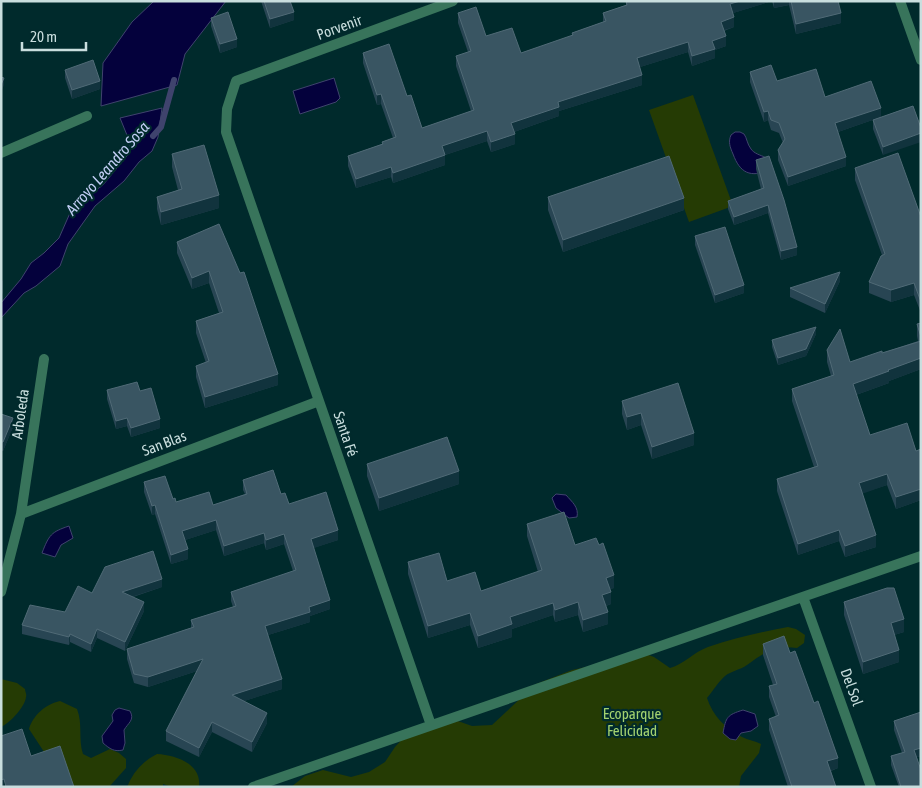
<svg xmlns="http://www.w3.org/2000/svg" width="922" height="788" viewBox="0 0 922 788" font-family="'Asap Condensed',sans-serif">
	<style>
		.green { fill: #253b04 }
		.water { fill: #04013c; stroke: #3f436d }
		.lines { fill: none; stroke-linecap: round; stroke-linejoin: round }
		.stream { stroke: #3f436d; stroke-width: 6 }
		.minor { stroke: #38745b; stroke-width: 10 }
		.wall { fill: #284553 }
		.shaded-wall { fill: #11333d }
		.building { fill: #395562; stroke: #506a76 }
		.labels { text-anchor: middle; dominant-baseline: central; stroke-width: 4.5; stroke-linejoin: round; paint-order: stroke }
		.street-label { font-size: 15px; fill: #c9dede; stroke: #002a2c }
		.park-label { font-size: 15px; fill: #a3d26f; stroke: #002a2c }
		.water-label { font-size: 16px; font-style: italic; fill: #c0cdf3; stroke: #002a2c }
	</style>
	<rect width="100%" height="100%" fill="#002a2c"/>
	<path class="green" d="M693,95l40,111 -44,16 -40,-112z
		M788,627l8,2 9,6 -1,8 -7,5c-23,-3 -32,4 -50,17 -7,5 -16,6 -22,11 -7,6 -12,15 -18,22 6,18 18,30 35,39 6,3 13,4 19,7l-2,9 -18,23 -2,11h-448l14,-11 18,-6 28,7 18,-5 16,-10 10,-15 13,-14 47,-13 17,6 20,-1 44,-41 36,-14 74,-16 8,3 16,11c14,-4 24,-16 38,-21 26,-9 53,-15 80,-20z
		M1,679l16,4 8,6c0,3 2,5 1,8 -1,10 -16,26 -25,30z
		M60,701l17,8c6,15 1,30 6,45l8,4 19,-9 9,4 7,6v9l-17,19h-50l-5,-20 -25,-38c4,-14 17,-25 31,-28z
		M157,754c19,1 45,10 42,33h-27l-9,-3v3h-36c6,-15 16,-26 30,-33z"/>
	<path class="water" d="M154,1h72l-41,53 -8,31 -76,21 2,-43 29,-41z
		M334,78l6,20 -4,4 -36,12 -7,-23z
		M162,108l-4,29 -6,14 -13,11 -15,19 -29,25 -27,38 -8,22 -24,20 -12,7 -23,25v-15l20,-24 10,-16 13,-10 15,-15 11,-25 10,-11 23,-17 27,-33 -1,-12 -9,-22z
		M735,132h5l4,2c3,4 3,10 7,15 6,9 25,6 19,21 -20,8 -30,3 -37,-16 -3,-7 -5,-12 -2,-19z
		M556,494l10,1c6,7 13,12 11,22l-8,1 -13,-10 -4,-10z
		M69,526l4,12 -12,7 -6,12 -13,-4c7,-18 9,-21 27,-27z
		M119,708l11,3c5,9 -2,12 -6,19l1,13 -2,7c-9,2 -13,-1 -20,-7l-1,-7 11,-15 -1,-6 3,-5z
		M743,710l12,4 3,12 -7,5 -10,2 -5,7 -6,-1 -7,-6c3,-16 4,-18 20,-23z"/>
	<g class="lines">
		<path class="stream" d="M153,136l8,-9 13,-47"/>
		<path class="minor" d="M900,1l21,59
			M1,153l86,-37
			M21,514l298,-113
			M1,592l20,-78 23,-155
			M803,597l68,190
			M431,725l-205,-593 1,-23 9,-28 217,-80
			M253,787l668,-231"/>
	</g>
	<path class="wall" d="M261,1h29l4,19 -24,8z
		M626,1h212l3,22 -45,11 -7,-29 -15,3 -2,-7 -39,12 1,14 -10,4 2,15 -11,4v8l-23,8 -4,-14 -48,15 2,18 -83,26v5l-45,16 1,12 -24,8 -4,-11 -42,14v10l-52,18 -2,-6 -35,11 -8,-22v-10l34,-12v-2l11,-4 -12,-34 -4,1 -14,-42v-10l44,43 15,32 49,-17 -15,-45v-10l12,-4 -10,-29v-10l28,23 35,17 51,-17v-3l31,-11v-9l23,-8z
		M211,18l26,29 -17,6 -9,-27z
		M65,70l35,19 -28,10 -7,-21z
		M750,72l75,25 56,20 -43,15 8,34 -58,20 -10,-26v-10l5,-7 -4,-10 -8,-3 -3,-10 -4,2 -14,-40z
		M913,106l-30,49 -10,-26v-9z
		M172,154l47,54 -58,17 -4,-16v-12l21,-7 -6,-23z
		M756,160l41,95 -16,5 -13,-47 -34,12 -6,-16v-8l33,-12 -5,-20z
		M855,168l66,49v96l-7,-18 -23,7 -22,-9v-11l13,-27 -27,-75z
		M548,197l136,13 -121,42 -15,-42z
		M219,224l59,161 -73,23 -9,-31v-11l10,-3 -10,-30v-12l23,-8 -10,-30 -17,6 -15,-36v-11z
		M695,236l49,57 -29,10 -20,-58z
		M840,281l-15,32 -35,-16v-9z
		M921,323v46l-32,12v2l-33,12 14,40 46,16 5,-2v51l-25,9 -9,-24 -25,8 14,54 -31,10 -6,-16 -41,14 -21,-64v-12l37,-12 -22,-66v-12l39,-13 -4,-14v-12l23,12 32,-9 36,-12 -1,-5v-12z
		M816,334l-10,22 -28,9 -6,-18v-7z
		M107,390l33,1 20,37 -29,9 -4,-11 -11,3 -9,-30z
		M622,401l72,44 -42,14 -11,-34 -14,5 -5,-16z
		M1,414l12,13 -10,24 -2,-1z
		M367,464l92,20 -80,27 -12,-35z
		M243,480l38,14 8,10 49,36 -25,8 17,61 -20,7v6l-42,13 14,54 -38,12 23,22 -15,29 -40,-20 -13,25 -33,-16v-10l31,-60 -49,16 -14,-4 -7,-24v-10l64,-21v-8l42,-13 -2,-6v-9l62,-21 -9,-27 -18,6 -2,-7 -40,13 -8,-26 -31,10 3,19 -17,5 -16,-50 -3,1 -8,-23v-10l29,17 3,3 37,3 32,-11 -2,-4z
		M527,524l48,21 39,43 -4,1 1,15 -5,2 2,18 -25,8 -5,-17 -23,7 -2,-7 -41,14v8l-34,11 -8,-23 -42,13 -20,-64v-12l39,19 34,10 57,-19 -11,-36z
		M162,587l-29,10 11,14 -19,40 -28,-13 -6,14 -21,-10 -1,3 -47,-11v-9l43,-13 27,-19z
		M844,602l60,30 -10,3 5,27 -36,12 -19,-59z
		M763,644l27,9 48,115 -7,3 5,16h-48l-19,-57v-11l7,-2 -7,-20v-11l4,-1 -10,-30z
		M921,712v44l-4,1 4,30h-22l-8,-22v-9l11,-3 -8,-23v-9z"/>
	<path class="shaded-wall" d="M740,1h32l-42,13v-10z
		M774,1h15v4l-15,3z
		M294,12v8l-24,8v-9z
		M841,13v10l-45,11v-10z
		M734,17v10l-13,4v-9z
		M726,36v10l-11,4v8l-23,8v-10l20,-15z
		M237,39v8l-17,6v-9z
		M688,42v10l-51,16v-10z
		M642,75v10l-83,26v5l-48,17v-10l47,-21z
		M4,78v7l-3,7v-7z
		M100,81v8l-28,10v-9z
		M381,94v10l-4,1v-10z
		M881,108v9l-46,16v-10z
		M768,111v9l-4,2v-10z
		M487,131v10l-42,14v10l-52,18v-10l49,-27z
		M921,133v9l-38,13v-8z
		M515,134v10l-24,8v-10z
		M846,157v9l-58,20v-9z
		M391,167v10l-35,11v-9z
		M219,195v13l-58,17v-13z
		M684,198v12l-121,42v-12z
		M768,205v8l-34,12v-8z
		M797,247v8l-16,5v-9z
		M209,271v12l-17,6v-11z
		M840,272v9l-15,32v-9z
		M3,280v13l-2,2v-13z
		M914,283v12l-23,7v-12z
		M744,285v8l-29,10v-8z
		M816,327v7l-10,22 -28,9v-7z
		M921,358v11l-32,12v2l-36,13v-12l35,-14z
		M278,374v11l-73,23v-11z
		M641,413v12l-14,5v-13z
		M13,418v9l-10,24v-9z
		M127,418v8l-11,3v-8z
		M160,419v9l-29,9v-9z
		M694,433v12l-42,14v-12z
		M459,471v13l-80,27v-13z
		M887,474v11l-28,10v-12z
		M921,489v11l-25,9v-12z
		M155,505v9l-3,1v-9z
		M216,520v10l-34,11v-10z
		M338,530v10l-27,9v-10z
		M839,530v11l-41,14v-11z
		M264,533v10l-40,13v-10z
		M284,534v10l-18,6v-10z
		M876,535v12l-31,10v-11z
		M188,549v10l-17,5v-9z
		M614,575v13l-8,2v-12z
		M162,579v8l-40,13v-8z
		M611,592v12l-9,3v-12z
		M330,600v9l-20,7v6l-45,14v-10l44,-19z
		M144,602v9l-19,40v-9z
		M578,602v13l-23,7v-12z
		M553,603v12l-41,14v8l-34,11v-12l32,-19z
		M608,612v12l-25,8v-12z
		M470,613v12l-42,13v-12z
		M904,619v13l-13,4v-13z
		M97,629v9l-6,14v-8z
		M70,634v8l-1,3v-8z
		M899,650v12l-36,12v-12z
		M203,659v10l-55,18v-10z
		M282,679v10l-50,16v-10z
		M267,713v10l-15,29v-10z
		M212,722v10l-13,25v-9z
		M921,748v8l-7,2v-8z
		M838,758v10l-11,4v-11z
		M4,779v8h-3v-7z"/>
	<path class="building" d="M264,1h26l4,11 -24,7z
		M626,1h114l-10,3 4,13 -13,5 5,14 -14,5 3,8 -23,7 -4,-14 -51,16 5,17 -84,27 1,5 -48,16 4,11 -24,8 -4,-11 -45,15 3,9 -52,18 -2,-6 -35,12 -8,-23 35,-12 -1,-2 14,-5 -15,-43 -4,1 -14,-42 26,-9 18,52 4,-1 11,33 52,-18 -18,-54 15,-5 -13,-38 18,-6 10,29 26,-8 9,25 52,-18 -1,-2 34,-12 -3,-8 24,-8z
		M791,1h47l3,12 -45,11z
		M228,12l9,27 -17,5 -9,-26z
		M93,60l7,21 -28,9 -7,-20z
		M771,65l6,16 39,-12 9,28 46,-16 10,27 -46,15 11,34 -58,20 -10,-27 7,-11 -6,-16 -8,-3 -3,-9 -4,1 -14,-40z
		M1,77l3,1 -3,7z
		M913,106l8,22v5l-38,14 -10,-27z
		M204,145l15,50 -58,17 -4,-15 25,-8 -10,-35z
		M898,153l23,64v85l-7,-19 -23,7 -22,-8 12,-26 4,-2 -30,-86z
		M669,156l15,42 -121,42 -15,-43z
		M769,156l15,44 13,47 -16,4 -13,-46 -34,12 -6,-16 36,-13 -8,-28z
		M219,224l21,49 4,-1 34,102 -73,23 -9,-31 13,-5 -13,-40 27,-9 -14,-41 -17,7 -15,-36z
		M725,227l19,58 -29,10 -20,-59z
		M840,272l-15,32 -35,-16z
		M921,323v14l-4,-13z
		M816,327l-10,22 -28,9 -6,-18z
		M840,329l10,33 32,-11v2l39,-12v17l-33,12 1,1 -36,13 17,51 37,-12 9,28 5,-2v40l-25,8 -9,-23 -28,9 17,52 -31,11 -6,-16 -41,14 -21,-65 41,-13 -26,-77 42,-14 -7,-25z
		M137,382l3,9 11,-3 9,31 -29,9 -4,-10 -11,3 -9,-31z
		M678,383l16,50 -42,14 -11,-34 -14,4 -5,-16z
		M1,414l12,4 -10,24h-2z
		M447,437l12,34 -80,27 -12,-34z
		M273,470l8,24 4,-1 4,11 37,-12 12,38 -27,9 19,61 -21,7 1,5 -45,14 17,53 -50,16 35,18 -15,29 -40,-20 -13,26 -33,-17 37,-72 -55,18 -14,-3 -7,-25 67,-22 -3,-7 45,-14 -5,-14 65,-22 -12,-36 -18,6 -2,-7 -40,13 -8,-26 -34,11 6,18 -17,6 -16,-50 -3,1 -8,-24 21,-6 8,23 2,-1 1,4 33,-10 4,13 34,-11 -4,-14z
		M564,512l11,33 21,-7 3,7 4,-2 11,32 -8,3 5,14 -9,3 6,17 -25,8 -5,-18 -23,8 -2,-7 -43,14 2,7 -34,12 -8,-23 -42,13 -20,-64 31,-9 8,28 28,-9 6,19 61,-21 -15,-46z
		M153,551l9,28 -40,13 22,10 -19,40 -28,-13 -6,15 -21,-10 -1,3 -47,-12 8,-20 35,7 13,-26 14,7 13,-26z
		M887,588h7l10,31 -13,4 8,27 -36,12 -19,-60z
		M784,636l6,17 5,-2 19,52 4,-2 20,57 -11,3 9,26h-44l-23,-68 10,-4 -10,-29 8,-2 -14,-40z
		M921,712v36l-7,2 7,20v17h-20l-10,-31 14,-4 -11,-31z
		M22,729l9,27 29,-10 14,41h-68l-2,-8 -3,1v-44z"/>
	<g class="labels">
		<g class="street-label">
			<text transform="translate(339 27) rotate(-20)">Porvenir</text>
			<text transform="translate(20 414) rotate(-82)">Arboleda</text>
			<text transform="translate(346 434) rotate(71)">Santa Fé</text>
			<text transform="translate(164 443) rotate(-21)">San Blas</text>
			<text transform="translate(852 687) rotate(70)">Del Sol</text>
		</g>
		<g class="park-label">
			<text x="632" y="713">Ecoparque<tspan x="632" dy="17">Felicidad</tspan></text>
		</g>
		<g class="water-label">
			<text transform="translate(107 168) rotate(-49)">Arroyo Leandro Sosa</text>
		</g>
	</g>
	<rect width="922" height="788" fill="none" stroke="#c9dede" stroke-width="5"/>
	<path d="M22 42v8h64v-8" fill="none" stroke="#c9dede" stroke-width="2.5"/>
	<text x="30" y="42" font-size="15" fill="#c9dede" stroke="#002a2c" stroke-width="4" paint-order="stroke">20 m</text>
</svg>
